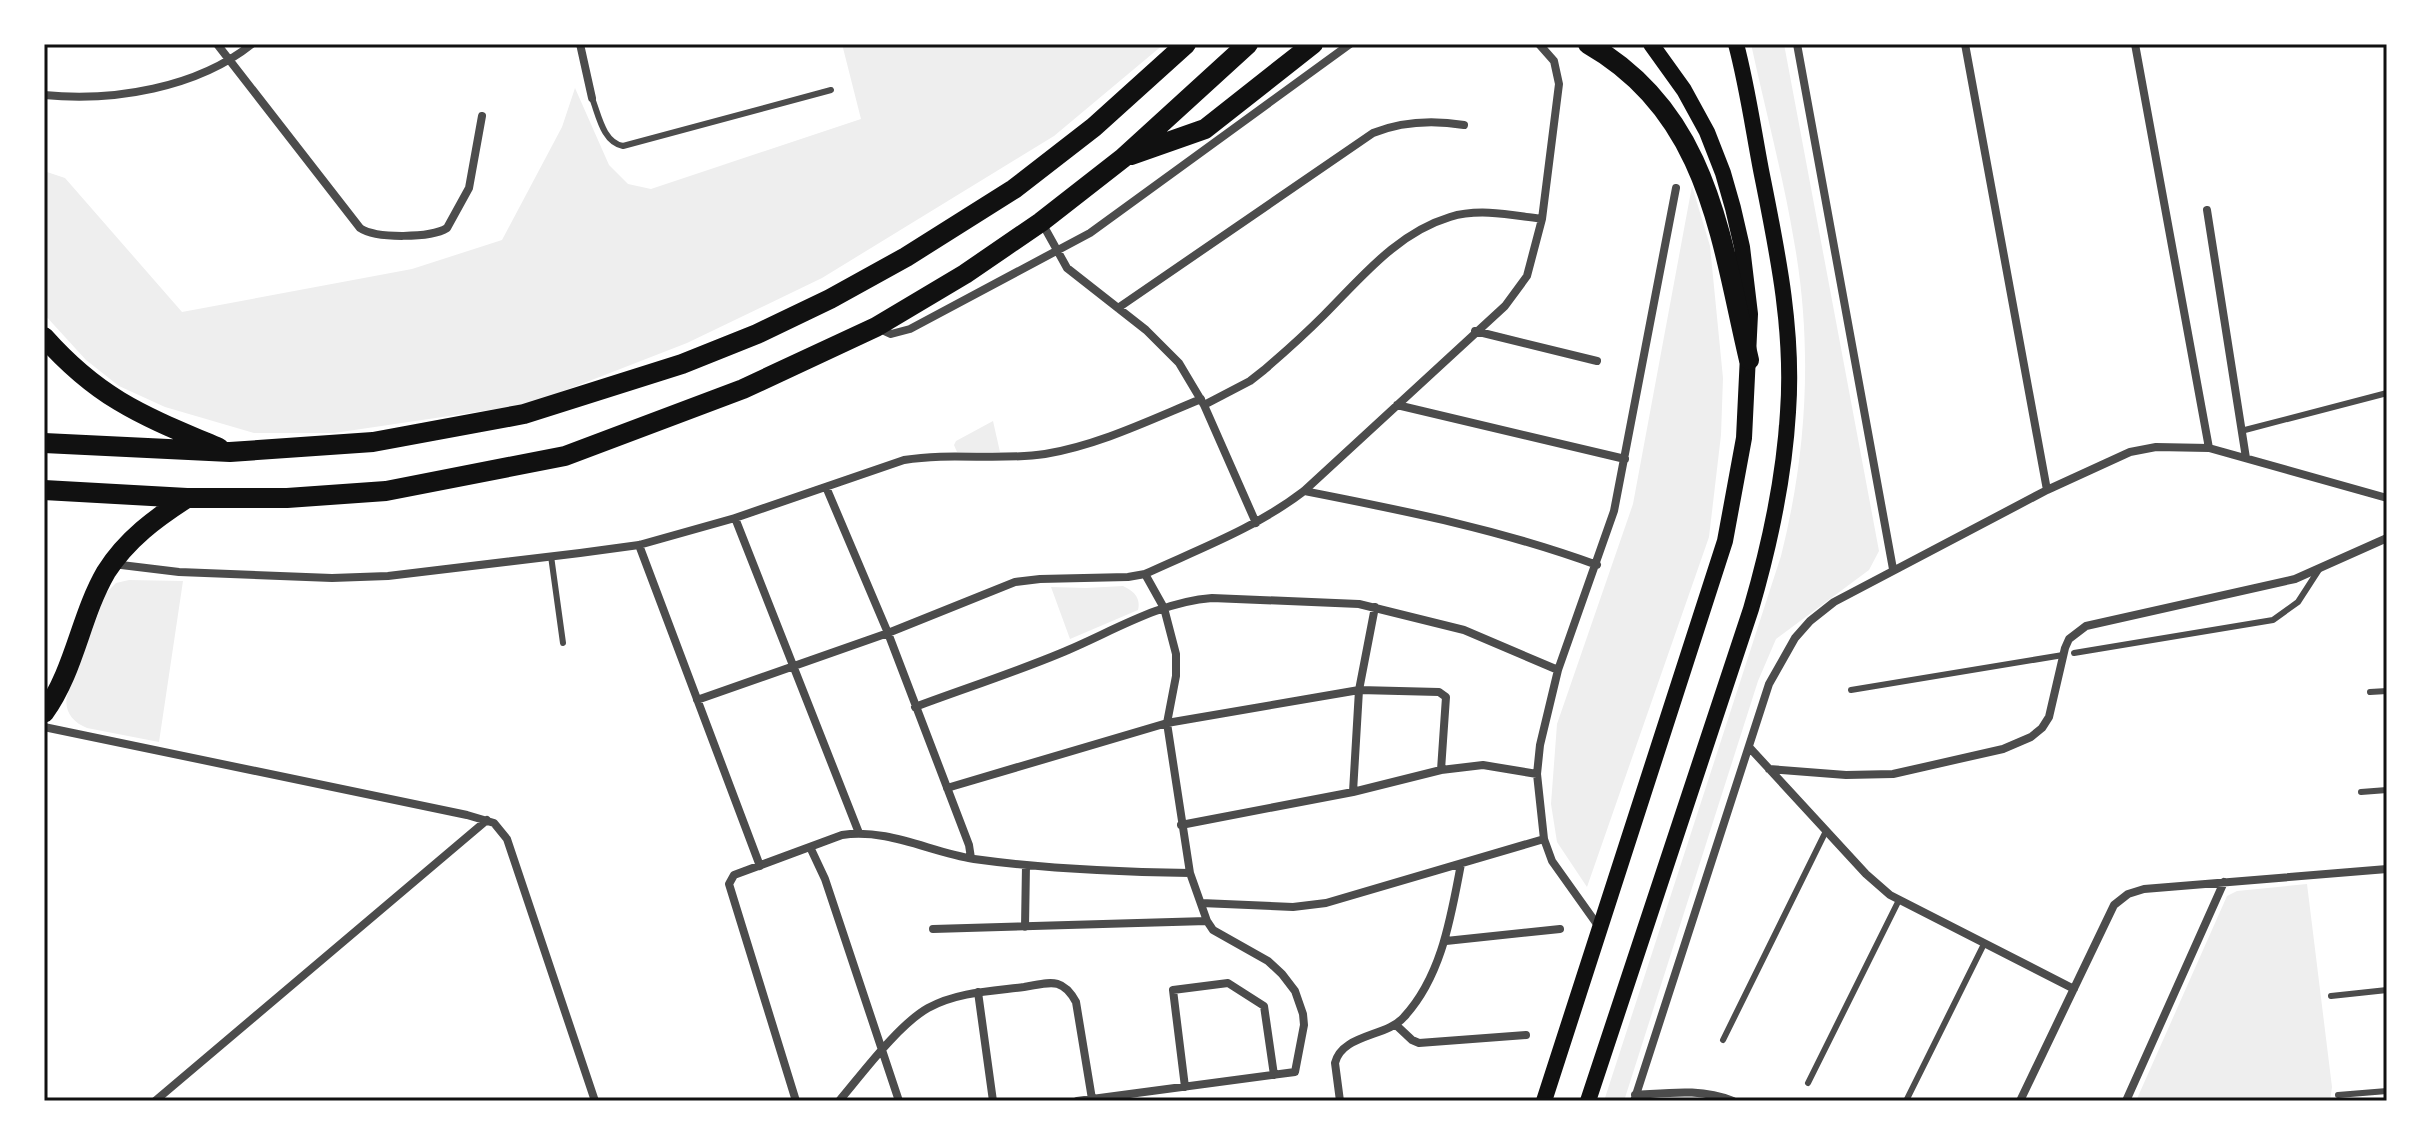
<svg xmlns="http://www.w3.org/2000/svg" width="2431" height="1145" viewBox="0 0 2431 1145" font-family="Manrope,sans-serif">
	<style>
		.green { fill: #eee }
		.lines { fill: none; stroke-linecap: round; stroke-linejoin: round }
		.service { stroke: #4c4c4c; stroke-width: 6 }
		.minor { stroke: #4c4c4c; stroke-width: 8 }
		.secondary { stroke: #111; stroke-width: 16 }
		.trunk { stroke: #111; stroke-width: 20 }
		.neatline { fill: none; stroke: #111; stroke-width: 3 }
	</style>
	<rect width="100%" height="100%" fill="#fff"/>
	<path class="green" d="M842,44h322l-110,92 -232,142 -135,65 -157,61 -196,29h-80l-89,-26 -46,-21 -33,-26 -42,-46v-143l21,7 117,134 230,-43 90,-29 60,-113 13,-39 34,77 19,19 23,5 210,-70z
		M1751,44h33l95,507 -10,19 -93,69 -18,42 -134,420h-20l177,-545c26,-103 32,-210 13,-315 -11,-66 -29,-132 -43,-197z
		M1692,186l18,60 13,132 -2,57 -12,102 -122,350 -30,-45 -6,-38 6,-80 76,-220z
		M993,421l7,31h-43l-3,-7 2,-4z
		M129,580l54,1 -24,161 -72,-14c-15,-6 -23,-17 -20,-32l39,-103 10,-10z
		M1123,586c11,5 18,12 15,24l-68,29 -19,-52 35,1z
		M2307,884l25,203 -2,14h-194l91,-205 10,-5z"/>
	<g class="lines">
		<path class="service" d="M592,98c7,18 11,44 31,48l208,-56
			M2241,431l146,-38
			M551,556l12,87
			M2074,653l199,-33 25,-18 22,-34
			M1851,690l212,-35
			M2370,692l17,-1
			M2361,792l26,-2
			M2331,996l56,-6
			M1723,1040l103,-209
			M1808,1083l91,-183
			M2338,1095l49,-4
			M1906,1101l78,-157"/>
		<path class="minor" d="M217,44l143,184c16,11 71,10 87,0l22,-40 13,-72
			M580,44l12,54
			M1797,44l96,525
			M1965,44l82,446
			M2135,44l74,404
			M44,95c69,7 153,-7 208,-51
			M2207,210l39,248
			M1042,223l25,45 79,62 33,33 25,42 52,118
			M1118,308l255,-175c30,-12 60,-13 91,-8
			M878,328l13,6 19,-5 180,-96 260,-189
			M1475,331l122,30
			M1204,405l46,-24 14,-11c21,-18 41,-36 60,-55 38,-38 73,-82 126,-98 29,-9 62,-2 92,2
			M1397,405l228,54
			M826,487l62,146 81,212 2,13
			M1304,491c102,20 194,38 293,74
			M735,518l124,315
			M639,545l121,321
			M113,564l66,8 153,6 56,-2 192,-23 59,-8 96,-27 169,-58c47,-8 94,1 141,-6 54,-9 105,-34 156,-55
			M697,700l191,-67 127,-51 25,-3 88,-2 17,-3c54,-25 111,-46 159,-83l201,-185 22,-30 15,-57 17,-135 -5,-23 -15,-17
			M915,707c48,-18 98,-34 146,-54 49,-20 97,-51 151,-55l147,6 105,26 94,40
			M44,727l423,88 27,8 13,16 88,262
			M1749,747l117,127 24,21 184,94
			M1769,769l77,6 47,-1 110,-25 28,-12 11,-9 7,-11 16,-69 4,-9 17,-13 209,-47 92,-41
			M947,788l220,-65 192,-33 80,2 7,5 -5,73
			M1353,792l6,-102 16,-83
			M1181,825l172,-33 88,-22 42,-5 54,9
			M810,847l15,32 74,222
			M1201,903l92,4 33,-4 218,-64
			M1025,927l1,-62
			M1599,927l-47,-66 -8,-22 -7,-65 3,-29 18,-75 56,-159 62,-323
			M933,929l274,-8
			M1446,941l114,-12
			M978,992l15,109
			M1396,1025l16,15 7,3 107,-8
			M1185,1087l-12,-97 55,-7 36,23 10,69
			M1635,1095c34,-2 66,-7 98,6
			M155,1101l332,-281
			M796,1101l-67,-217 5,-9 108,-40c45,-7 88,17 132,24 72,10 144,13 216,14
			M839,1101c23,-27 59,-76 89,-93 29,-16 64,-17 96,-21 25,-4 38,-11 52,15l16,97
			M1077,1101l218,-29 9,-47 -1,-11 -8,-23 -13,-17 -14,-13 -55,-31 -6,-9 -17,-48 -23,-150 9,-47v-22l-12,-46 -19,-34
			M1340,1101l-5,-38c7,-29 52,-26 69,-46 38,-41 47,-101 57,-153
			M1634,1101l135,-417 26,-46 15,-17 24,-19 213,-112 83,-38 26,-5 53,1 178,50
			M2020,1101l94,-196 14,-11 16,-5 243,-20
			M2126,1101l98,-219"/>
		<path class="secondary" d="M1544,1101l181,-560 19,-103 6,-124 -8,-67 -9,-39 -10,-35 -16,-41 -23,-42 -33,-46
			M1588,1101l163,-492c19,-65 33,-130 37,-197 6,-83 -11,-162 -27,-242 -8,-42 -14,-85 -25,-126"/>
		<path class="trunk" d="M1588,44c121,69 132,193 161,316
			M1131,155l74,-26 108,-85
			M44,337c56,63 100,79 175,111
			M44,443l186,9 143,-10 151,-28 158,-50 75,-30 73,-35 76,-42 108,-68 80,-62 92,-83
			M44,490l143,8h100l99,-7 179,-35 178,-67 133,-62 89,-53 76,-52 82,-64 125,-114
			M44,713c31,-43 36,-96 62,-141 21,-33 50,-54 81,-74"/>
	</g>
	<rect width="2431" height="1145" fill="none" stroke="#ffffff" stroke-width="92"/>
	<rect x="46" y="46" width="2339" height="1053" class="neatline"/>
</svg>
